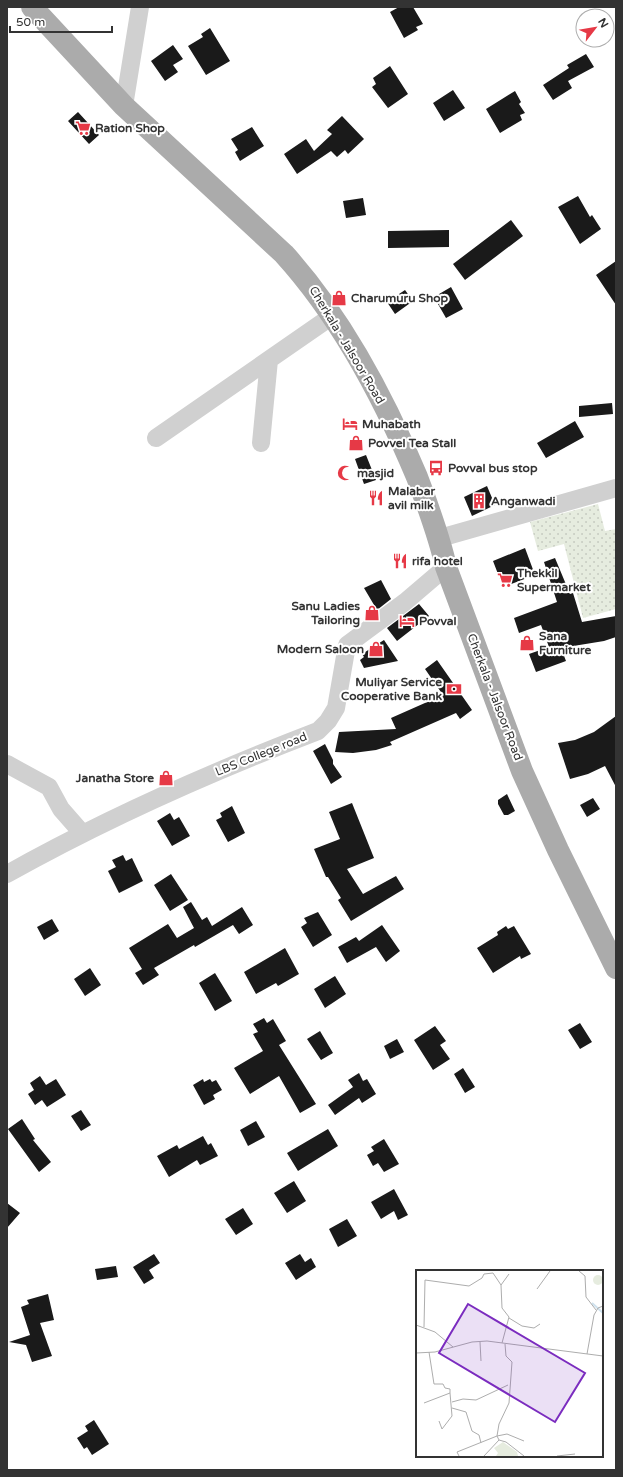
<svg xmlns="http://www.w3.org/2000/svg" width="623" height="1477" viewBox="0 0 623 1477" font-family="'Varela Round',sans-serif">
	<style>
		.park { fill: url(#park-dots) }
		.building { fill: #1a1a1a }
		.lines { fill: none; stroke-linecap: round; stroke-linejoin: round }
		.minor { stroke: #d0d0d0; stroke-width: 18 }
		.major { stroke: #ababab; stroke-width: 22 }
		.labels { text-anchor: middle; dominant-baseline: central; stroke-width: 4; stroke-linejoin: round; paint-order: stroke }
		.poi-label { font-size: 12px; font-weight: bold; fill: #333; stroke: #fff; text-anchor: start }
		.street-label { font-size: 12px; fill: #333; stroke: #fff }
		.inset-river { fill: none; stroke: #cfe2ee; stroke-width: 2 }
		.inset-road { fill: none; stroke: #adadad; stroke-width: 1 }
		.view { fill: #7b2cbf; fill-opacity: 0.15; stroke: #7b2cbf; stroke-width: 2 }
		.inset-edge { fill: none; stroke: #333; stroke-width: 2 }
	</style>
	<defs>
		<pattern id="park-dots" width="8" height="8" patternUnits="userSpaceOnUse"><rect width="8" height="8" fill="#e6ecdf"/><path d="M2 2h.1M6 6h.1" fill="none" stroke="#c6cbc0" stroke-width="1.8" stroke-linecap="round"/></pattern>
	</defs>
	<rect width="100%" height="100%" fill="#fff"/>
	<path class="park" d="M598,504l7,27 11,-2v80l-33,9 -19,-74 -26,7 -8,-29z"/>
	<path class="building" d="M399,7h14l10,17 -7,3 2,3 -14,8 -14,-26z
		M210,28l20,33 -24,14 -18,-29 15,-9 -2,-3z
		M173,45l10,14 -10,6 5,7 -13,9 -14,-20z
		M586,54l8,13 -26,14 4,7 -19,12 -10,-15 26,-17 -2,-3z
		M390,66l18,28 -20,14 -16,-21 4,-3 -3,-6z
		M453,90l12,18 -21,13 -11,-18z
		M515,91l6,11 -2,2 6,9 -5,2 2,5 -22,13 -14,-24z
		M78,112l21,23 -10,9 -21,-23z
		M342,116l22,23 -16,15 -3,-4 -8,7 -6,-6 -34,23 -13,-20 22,-15 8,12 18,-17 -5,-4z
		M252,127l12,19 -24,15 -5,-9 3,-2 -7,-11z
		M578,196l12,21 2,-2 9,14 -21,15 -22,-37z
		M363,198l3,17 -20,3 -3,-17z
		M511,220l12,16 -58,44 -12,-16z
		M449,230v17l-61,1v-17z
		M616,261v44l-20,-30z
		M451,287l12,22 -17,9 -12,-21z
		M405,290l8,11 -18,13 -8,-12z
		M612,403l1,11 -34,3v-11z
		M575,421l9,16 -38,21 -9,-15z
		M366,455l10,25 -12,4 -9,-25z
		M487,486l8,19 -23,11 -8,-19z
		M525,548l10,27 -32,12 -10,-26z
		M555,558l15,36 3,-1 9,29 34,-6v21l-12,4 -43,7 5,13 -30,11 -7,-18 20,-7 -8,-22 -22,8 -5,-15 43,-16 -13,-40z
		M381,580l10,19 -14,11 -13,-22z
		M419,604l10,12 -32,25 -10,-13z
		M384,640l14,21 -34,7 -4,-8 4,-3 -2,-3z
		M437,660l35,50 -12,9 -4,-6 -66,29 2,3 -16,5 -23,3 -18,-1 4,-20 57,-3 -5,-11 52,-23 -18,-26z
		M616,716v71l-11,-21 -17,8 -18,5 -12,-36 17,-3 19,-8z
		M325,744l8,16v4l9,13 -11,7 -18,-33z
		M507,794l8,17 -7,4h-4l-6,-11v-4z
		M593,798l7,11 -13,8 -7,-12z
		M352,803l22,55 -27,11 16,25 33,-18 8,13 -53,32 -13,-21 3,-2 -13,-21h-2l-12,-28 26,-10 -11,-27z
		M232,806l13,27 -17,9 -12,-22 6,-3 -2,-4z
		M170,813l4,7 5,-3 11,19 -18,10 -15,-25z
		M123,855l3,6 6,-3 11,23 -24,12 -11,-22 8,-4 -4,-7z
		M171,874l17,26 -18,11 -16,-26z
		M191,902l11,18 5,-3 5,9 30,-19 11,18 -14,9 -6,-9 -38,22 -1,-2 -40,23 5,7 -16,10 -8,-12 7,-4 -13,-21 39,-24 9,14 17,-10 -11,-21z
		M318,912l14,23 -19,12 -12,-20 6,-4 -3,-5z
		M52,919l7,12 -15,9 -7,-13z
		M382,925l18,26 -14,11 -10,-15 -29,16 -9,-16 18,-10 3,4z
		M506,926l2,3 6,-3 17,28 -10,5 -1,-3 -27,17 -16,-25 21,-13 -1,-3z
		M285,948l14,26 -21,12 -2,-3 -20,11 -12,-22z
		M90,968l11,17 -16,11 -11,-17z
		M215,973l17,28 -17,10 -16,-28z
		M335,976l11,18 -21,14 -11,-19z
		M264,1018l3,5 6,-4 13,22 -7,4 37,59 -16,9 -21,-37 -29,18 -16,-26 29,-17 -10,-17 5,-2 -5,-8z
		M580,1023l12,19 -12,7 -12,-19z
		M435,1026l11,15 -6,4 10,14 -17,11 -19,-30z
		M320,1031l13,22 -12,7 -14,-21z
		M397,1039l7,13 -14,7 -6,-13z
		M463,1068l12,19 -10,6 -11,-19z
		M359,1073l4,8 4,-2 9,15 -14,9 -3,-5 -24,17 -7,-10 25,-18 -5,-7z
		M40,1076l6,9 10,-6 10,16 -19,12 -5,-7 -7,5 -7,-11 6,-4 -4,-7z
		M203,1079l1,3 6,-3 2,3 4,-2 6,10 -9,5 2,4 -11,6 -11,-20z
		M81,1110l10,15 -10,6 -10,-15z
		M22,1119l13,20 -2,1 18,22 -12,10 -31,-43z
		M256,1121l9,16 -17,9 -8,-16z
		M328,1129l10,17 -40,25 -11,-18z
		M203,1136l5,9 3,-2 7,13 -18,9 -3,-5 -28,17 -12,-21 20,-11 2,4z
		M384,1139l15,25 -15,8 -6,-9 -5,3 -6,-11 7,-4 -3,-4z
		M294,1181l12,20 -19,12 -13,-20z
		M394,1189l14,26 -10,5 -4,-9 -13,8 -10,-17z
		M7,1203l13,10 -13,15z
		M243,1208l10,16 -17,11 -11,-16z
		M347,1219l10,17 -19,11 -9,-18z
		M154,1254l6,9 -11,7 5,8 -10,6 -11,-17z
		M300,1254l5,8 6,-4 5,9 -20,13 -11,-17z
		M116,1266l2,11 -21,3 -2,-11z
		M48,1294l6,26 -14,3 12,33 -20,6 -6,-17 -17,-3 21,-7 -9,-28 8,-3 -2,-4z
		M94,1420l15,24 -17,11 -5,-8 -3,2 -7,-11 11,-7 -3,-5z"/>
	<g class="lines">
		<path class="minor" d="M124,106l16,-99
			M156,438l176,-122
			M261,443l8,-83
			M440,538l176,-50
			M7,764l42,23 12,22 21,24
			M7,874c100,-56 204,-102 311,-143l10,-10 8,-13 11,-63 58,-43 41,-35"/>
		<path class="major" d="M32,7l92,99 160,148c58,64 100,144 133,223 11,30 22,58 29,90l76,204 36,79 58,118"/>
	</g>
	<defs>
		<g id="supermarket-bare" transform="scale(1.2)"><path d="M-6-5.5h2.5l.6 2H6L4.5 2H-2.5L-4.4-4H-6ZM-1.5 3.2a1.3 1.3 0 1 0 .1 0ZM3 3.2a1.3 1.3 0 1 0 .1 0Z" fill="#e63946" stroke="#fff" stroke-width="2.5" paint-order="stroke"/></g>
		<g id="shop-bare" transform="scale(1.2)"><path d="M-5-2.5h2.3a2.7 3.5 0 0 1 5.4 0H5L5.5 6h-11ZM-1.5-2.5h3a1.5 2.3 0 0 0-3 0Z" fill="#e63946" stroke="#fff" stroke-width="2.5" paint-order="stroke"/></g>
		<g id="hotel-bare" transform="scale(1.2)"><path d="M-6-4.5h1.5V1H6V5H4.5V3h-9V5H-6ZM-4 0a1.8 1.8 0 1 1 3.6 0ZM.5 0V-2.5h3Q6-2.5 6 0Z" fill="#e63946" stroke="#fff" stroke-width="2.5" paint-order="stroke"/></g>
		<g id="bus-bare" transform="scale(1.2)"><path d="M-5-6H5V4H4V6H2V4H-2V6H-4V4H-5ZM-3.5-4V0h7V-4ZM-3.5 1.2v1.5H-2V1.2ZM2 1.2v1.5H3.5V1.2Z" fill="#e63946" stroke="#fff" stroke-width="2.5" paint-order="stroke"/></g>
		<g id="mosque-bare" transform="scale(1.2)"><path d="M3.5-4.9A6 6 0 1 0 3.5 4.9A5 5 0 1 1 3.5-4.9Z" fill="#e63946" stroke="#fff" stroke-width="2.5" paint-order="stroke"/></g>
		<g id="restaurant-bare" transform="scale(1.2)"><path d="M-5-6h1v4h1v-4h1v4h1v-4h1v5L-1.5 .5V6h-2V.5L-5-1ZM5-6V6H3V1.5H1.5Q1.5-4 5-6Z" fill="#e63946" stroke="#fff" stroke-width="2.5" paint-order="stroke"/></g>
		<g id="building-bare" transform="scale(1.2)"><path d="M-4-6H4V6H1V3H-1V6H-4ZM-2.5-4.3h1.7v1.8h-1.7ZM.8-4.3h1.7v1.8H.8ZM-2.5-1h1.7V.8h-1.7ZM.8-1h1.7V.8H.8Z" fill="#e63946" stroke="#fff" stroke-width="2.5" paint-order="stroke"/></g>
		<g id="bank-bare" transform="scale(1.2)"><path d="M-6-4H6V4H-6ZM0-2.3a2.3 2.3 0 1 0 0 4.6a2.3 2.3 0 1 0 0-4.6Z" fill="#e63946" stroke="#fff" stroke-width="2.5" paint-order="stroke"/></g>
	</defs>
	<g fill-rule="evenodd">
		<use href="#supermarket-bare" x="83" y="128"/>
		<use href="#shop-bare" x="339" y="298"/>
		<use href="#hotel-bare" x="350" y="424"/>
		<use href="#shop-bare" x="356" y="443"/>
		<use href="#bus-bare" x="436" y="468"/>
		<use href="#mosque-bare" x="345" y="473"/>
		<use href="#restaurant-bare" x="376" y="498"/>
		<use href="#building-bare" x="479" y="501"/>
		<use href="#restaurant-bare" x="400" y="561"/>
		<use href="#supermarket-bare" x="505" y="580"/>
		<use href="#shop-bare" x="372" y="613"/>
		<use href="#hotel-bare" x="407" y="621"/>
		<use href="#shop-bare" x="527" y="643"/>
		<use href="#shop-bare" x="376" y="649"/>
		<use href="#bank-bare" x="454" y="689"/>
		<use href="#shop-bare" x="166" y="778"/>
	</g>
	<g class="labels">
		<g class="poi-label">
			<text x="95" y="128">Ration Shop</text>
			<text x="351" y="298">Charumuru Shop</text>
			<text x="362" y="424">Muhabath</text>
			<text x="368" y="443">Povvel Tea Stall</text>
			<text x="448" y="468">Povval bus stop</text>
			<text x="357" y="473">masjid</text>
			<text x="388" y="491">Malabar<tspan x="388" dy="14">avil milk</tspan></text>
			<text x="491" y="501">Anganwadi</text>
			<text x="412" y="561">rifa hotel</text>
			<text x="517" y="573">Thekkil<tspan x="517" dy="14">Supermarket</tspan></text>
			<text x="360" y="606" text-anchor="end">Sanu Ladies<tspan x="360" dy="14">Tailoring</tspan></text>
			<text x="419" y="621">Povval</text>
			<text x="539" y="636">Sana<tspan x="539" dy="14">Furniture</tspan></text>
			<text x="364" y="649" text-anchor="end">Modern Saloon</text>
			<text x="442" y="682" text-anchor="end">Muliyar Service<tspan x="442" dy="14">Cooperative Bank</tspan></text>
			<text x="154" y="778" text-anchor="end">Janatha Store</text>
		</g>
		<g class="street-label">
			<text transform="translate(347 345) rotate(59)">Cherkala - Jalsoor Road</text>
			<text transform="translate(495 697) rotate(69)">Cherkala - Jalsoor Road</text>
			<text transform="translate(261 754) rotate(-22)">LBS College road</text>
		</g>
	</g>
	<g transform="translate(416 1270)">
		<rect width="187" height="187" fill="#fff"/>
		<path d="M177 10a5 5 0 1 1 10 0a5 5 0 1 1-10 0Z" fill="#e6ecdf"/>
		<path d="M87,172l14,10 1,4h-22l2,-3 -4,-5z" fill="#e6ecdf"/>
		<path class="inset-river" d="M176,33l11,10"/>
		<path class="inset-road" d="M163,1l6,5 1,21 10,13M85,15l8,-11M121,19l13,-18M93,48l13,8 12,2 6,-4M0,55l19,7 18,15M8,57l1,-47 44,6 13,-8 2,-4 9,-1 8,12 1,23 7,9 -7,26M64,72l1,19M0,83l19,-1 37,-10 15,-1 116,15M171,84l7,-39 4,-7 5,-2M36,132l11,-3 13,1 32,-15M8,133l26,-10v-4l-5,-1 -2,-4h-9l-5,-32M36,138l14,4 6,19 7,4 2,8M23,151l3,8 10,-13 -2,-23M83,170l-2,-4 2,-12 10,-21 3,-41 -6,-6 -1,-12M83,170l7,2 18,14M43,186l-2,-4 40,-16 10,-2 17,7M68,186l15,-16M141,186l18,-2"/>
		<path class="view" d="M52,34l117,69 -30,49 -116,-69z"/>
		<rect width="187" height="187" class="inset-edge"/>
	</g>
	<rect width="623" height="1477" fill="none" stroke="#333333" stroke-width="16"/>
	<g transform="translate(595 28) rotate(59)"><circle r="19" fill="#ffffff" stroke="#adadad"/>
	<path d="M0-3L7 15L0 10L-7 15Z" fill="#e63946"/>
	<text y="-6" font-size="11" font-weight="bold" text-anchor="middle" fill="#333333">N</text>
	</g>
	<path d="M10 26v6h102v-6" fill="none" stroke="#333333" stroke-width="2"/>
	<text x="16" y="26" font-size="12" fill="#333333" stroke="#ffffff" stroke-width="3" paint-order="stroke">50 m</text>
</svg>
